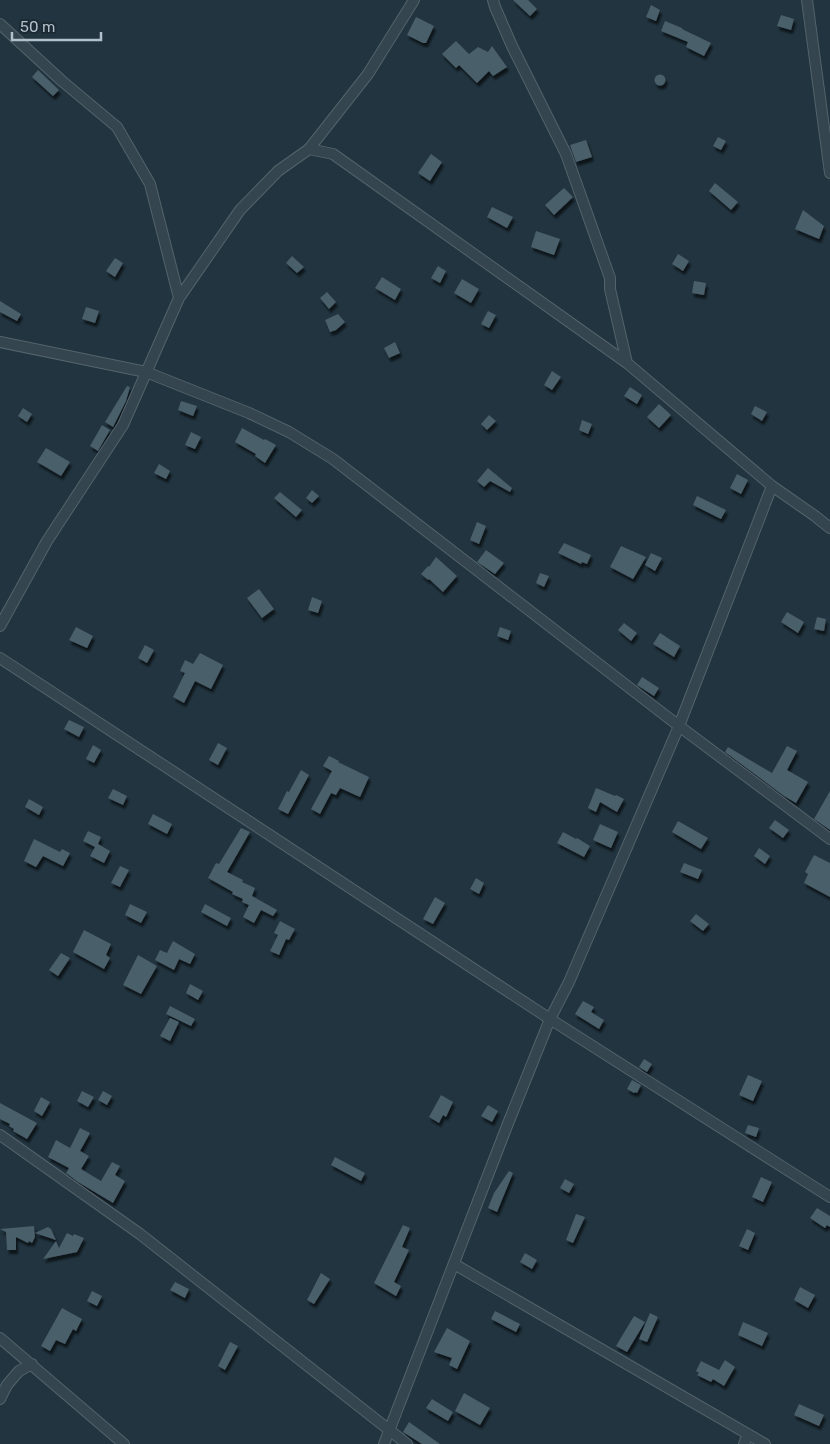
<svg xmlns="http://www.w3.org/2000/svg" width="830" height="1444" viewBox="0 0 830 1444" font-family="Rubik,sans-serif">
	<style>
		.building { fill: #4a5e6a; filter: url(#shadow) }
		.lines { fill: none; stroke-linecap: round; stroke-linejoin: round }
		.street-casing { stroke: #53636c; stroke-width: 12 }
		.street { stroke: #35454f; stroke-width: 10 }
	</style>
	<defs>
		<filter id="shadow"><feDropShadow dx="2" dy="4" stdDeviation="1" flood-color="#0009"/></filter>
	</defs>
	<rect width="100%" height="100%" fill="#21343f"/>
	<path class="building" d="M513,0h15l9,9 -7,7z
		M651,5l9,5 -4,11 -10,-4z
		M781,15l13,4 -3,11 -14,-4z
		M416,17l18,9 -8,17h-3l-16,-8z
		M665,21l17,7v1l29,14 -7,13 -18,-9 2,-5 -27,-11z
		M456,41l13,13 9,-7 10,5 4,-6 15,21 -14,9 -4,-5 -12,12 -18,-18 -3,3 -14,-14z
		M38,70l21,20 -6,6 -21,-19z
		M654.5 80a5.5 5.5 0 1 1 11 0a5.5 5.5 0 1 1-11 0Z
		M718,137l8,4 -5,9 -8,-4z
		M586,140l6,17 -16,5 -6,-17z
		M431,154l11,8 -12,19 -12,-8z
		M715,183l23,19 -7,8 -22,-19z
		M564,188l9,9 -19,18 -9,-10z
		M492,207l21,10 -6,11 -20,-11z
		M803,210l21,16 -5,13 -24,-10z
		M536,231l24,8 -6,16 -23,-8z
		M678,254l11,7 -6,10 -11,-7z
		M292,256l12,11 -7,6 -11,-10z
		M115,258l8,5 -8,14 -9,-6z
		M438,266l8,5 -6,12 -9,-5z
		M382,277l19,12 -6,11 -20,-12z
		M462,279l17,10 -8,14 -17,-10z
		M694,281l12,2 -2,12 -12,-2z
		M327,292l9,10 -7,7 -9,-11z
		M0,301l21,13 -4,7 -17,-9z
		M86,307l13,4 -4,12 -13,-4z
		M488,311l8,4 -7,13 -8,-4z
		M338,314l7,8 -9,8 -6,2 -5,-12z
		M395,342l5,11 -11,5 -5,-10z
		M552,371l9,6 -9,13 -8,-5z
		M127,386l3,1 -4,14 -13,26 -8,-5z
		M630,387l12,8 -5,9 -13,-8z
		M181,401l16,5 -4,10 -15,-6z
		M659,404l12,11 -12,13 -12,-11z
		M755,406l12,6 -5,9 -11,-7z
		M23,408l9,6 -5,8 -9,-6z
		M489,415l7,6 -9,9 -6,-6z
		M582,420l10,4 -4,10 -9,-4z
		M102,425l8,5 -12,21 -8,-5z
		M242,428l22,12 1,-1 11,6 -11,18 -10,-7 1,-2 -21,-12z
		M191,432l10,5 -6,12 -10,-4z
		M46,448l24,14 -9,14 -24,-14z
		M159,464l11,7 -4,8 -12,-6z
		M488,468l24,20 -2,4 -20,-11 -6,6 -7,-6z
		M737,474l11,6 -7,14 -11,-6z
		M312,490l7,6 -7,7 -6,-5z
		M280,492l22,18 -6,7 -22,-19z
		M697,496l29,14 -5,9 -28,-14z
		M477,522l9,4 -7,18 -9,-4z
		M564,543l27,12 -4,9 -5,-2 -1,2 -23,-11z
		M621,546l25,11 -13,22 -23,-12z
		M486,550l18,13 -9,11 -18,-12z
		M651,553l11,5 -7,13 -10,-6z
		M436,557l21,19 -14,16 -14,-13 -1,1 -7,-6 7,-8 1,1z
		M540,573l9,3 -5,11 -8,-4z
		M259,589l15,20 -12,9 -15,-20z
		M312,597l10,4 -4,12 -10,-3z
		M787,612l17,10 -6,11 -17,-11z
		M817,617l9,2 -2,12 -10,-2z
		M624,623l13,10 -6,8 -13,-11z
		M76,627l17,9 -6,12 -18,-8z
		M500,627l11,4 -3,9 -11,-4z
		M660,633l20,13 -6,11 -21,-13z
		M145,645l9,5 -7,13 -9,-5z
		M200,653l23,12 -12,24 -16,-8 -11,22 -11,-6 12,-24 -5,-2 5,-11 8,4z
		M642,677l17,11 -5,8 -17,-11z
		M69,720l15,7 -5,10 -15,-8z
		M218,743l9,5 -9,17 -9,-5z
		M93,745l8,5 -7,13 -8,-4z
		M787,746l10,5 -10,19 21,12 -12,21 -12,-7 -59,-44 3,-5 44,26z
		M329,756l10,5 -1,1 31,15 -9,20 -20,-9 -4,7 -5,-2 -11,21 -9,-5 21,-38 -9,-5z
		M301,770l8,5 -21,39 -10,-5 9,-18 2,1z
		M596,788l19,8 1,-1 8,4 -7,13 -17,-10 -4,10 -8,-4z
		M113,789l14,7 -4,9 -15,-7z
		M830,791v39l-16,-11z
		M29,799l14,8 -4,8 -14,-8z
		M153,814l19,10 -5,10 -19,-10z
		M775,820l14,10 -6,8 -14,-10z
		M678,821l30,17 -7,11 -29,-17z
		M600,824l18,8 -7,16 -18,-8z
		M241,828l9,4 -23,40 16,8 -1,2 13,6 -3,8 25,14 -4,6 -12,-6 -7,13 -11,-6 6,-12 -7,-3 1,-3 -11,-5 1,-2 -25,-14 8,-15 3,1z
		M88,831l13,6 -3,7 12,7 -6,12 -14,-7 5,-9 -12,-6z
		M563,832l13,7 1,-1 13,8 -6,11 -27,-14z
		M34,839l26,13 2,-3 8,4 -7,13 -20,-10 -7,11 -12,-6z
		M759,848l11,8 -5,8 -11,-8z
		M814,855l16,8v34l-26,-14 4,-9 -3,-2z
		M684,863l18,7 -4,9 -18,-7z
		M120,866l9,4 -9,17 -9,-4z
		M476,878l8,5 -5,11 -9,-5z
		M435,897l10,6 -12,21 -10,-5z
		M130,904l17,8 -6,11 -16,-8z
		M205,904l26,14 -4,8 -26,-14z
		M696,914l13,10 -6,7 -13,-10z
		M280,921l15,8 -6,11 -3,-1 -7,16 -9,-4 8,-16 -4,-2z
		M84,930l27,14 -5,11 4,3 -6,11 -31,-17z
		M173,941l22,13 -5,10 -11,-5 -5,11 -19,-10 5,-10 7,3z
		M61,953l9,5 -12,18 -9,-6z
		M138,955l19,11 -16,28 -18,-9z
		M190,984l13,7 -5,9 -12,-7z
		M583,1001l11,6 -3,5 13,8 -5,9 -24,-15z
		M170,1006l25,13 -4,7 -25,-12z
		M170,1018l9,4 -9,19 -10,-5z
		M644,1059l8,5 -5,8 -8,-5z
		M748,1075l14,6 -9,20 -14,-6z
		M632,1080l9,5 -4,8 -2,-1 -1,1 -7,-4z
		M82,1091l12,6 -6,10 -11,-6z
		M103,1091l9,5 -5,9 -9,-5z
		M441,1095l12,7 -7,15 -3,-2 -4,8 -10,-6z
		M41,1097l9,5 -8,14 -8,-5z
		M0,1103l37,20 -10,16 -14,-8 1,-2 -5,-3 1,-2 -10,-5z
		M488,1105l10,6 -6,11 -11,-6z
		M748,1125l11,3 -3,9 -11,-4z
		M80,1128l10,5 -10,18 9,5 -8,13 20,12 11,-19 8,4 -5,9 10,6 -12,22 -35,-21 -12,-9 3,-5 -21,-11 8,-17 14,8z
		M335,1157l30,16 -4,8 -30,-16z
		M509,1171l4,2 -16,39 -9,-4 6,-15z
		M761,1177l11,5 -9,20 -11,-5z
		M565,1179l9,5 -5,9 -9,-5z
		M817,1208l13,8v11l-3,-2 -2,3 -15,-10z
		M576,1214l9,3 -12,26 -7,-3z
		M403,1225l7,3 -8,19 7,3 -15,32 7,4 -5,10 -22,-13z
		M34,1226l1,11 -3,6 -3,-2 -1,2 -12,-6v13h-9l-1,-18 -6,-3z
		M48,1227l3,2 5,11 -21,-7z
		M747,1229l8,4 -7,17 -9,-4z
		M67,1233l6,3 1,-2 10,4 -7,14 -34,7 13,-18 3,7z
		M525,1253l12,7 -5,9 -12,-7z
		M321,1273l9,6 -16,25 -7,-4z
		M175,1282l14,7 -4,9 -15,-8z
		M800,1287l15,8 -7,13 -14,-8z
		M92,1291l10,5 -5,10 -10,-5z
		M62,1308l20,11 -6,12 -3,-2 -8,15 -9,-4 -6,11 -9,-5z
		M495,1311l25,13 -4,8 -25,-13z
		M650,1313l8,4 -11,25 -8,-3z
		M634,1316l11,6 -18,30 -11,-6z
		M743,1322l25,11 -6,13 -24,-11z
		M447,1328l23,13 -13,28 -8,-4 3,-7 -18,-6z
		M230,1342l8,4 -13,24 -7,-4z
		M725,1360l10,7 -11,19 -11,-7 -2,3 -14,-7 2,-2 -3,-2 5,-10 18,9z
		M464,1393l26,15 -10,17 -25,-14z
		M432,1399l21,13 -5,9 -22,-13z
		M799,1404l25,11 -5,11 -25,-11z
		M409,1422l31,22h-18l-19,-12z"/>
	<g class="lines">
		<g class="street-casing">
			<path id="street" d="M493,0l2,7 17,39 54,108 44,124v11l17,74
				M807,0l23,173
				M0,24l62,57 55,46 33,57 29,114
				M309,149l24,5 294,209 145,123 43,30 15,12
				M0,342l146,30 103,41 40,19 44,27 346,267 151,113
				M0,626l47,-85 76,-116 56,-127 61,-88 38,-39 31,-22 59,-75 46,-74
				M0,658l550,361 280,178
				M0,1135l140,99 267,210
				M454,1264l311,180
				M0,1338l124,106
				M0,1399l7,-14 12,-14 13,-7
				M384,1444l123,-318 43,-107 19,-37 110,-256 93,-240
				M744,1444l4,-10"/>
		</g>
		<use href="#street" class="street"/>
	</g>
	<path d="M12 32v8h89v-8" fill="none" stroke="#b1c0ca" stroke-width="2.5"/>
	<text x="20" y="32" font-size="15" fill="#b1c0ca" stroke="#1b2a33" stroke-width="4" paint-order="stroke">50 m</text>
</svg>
